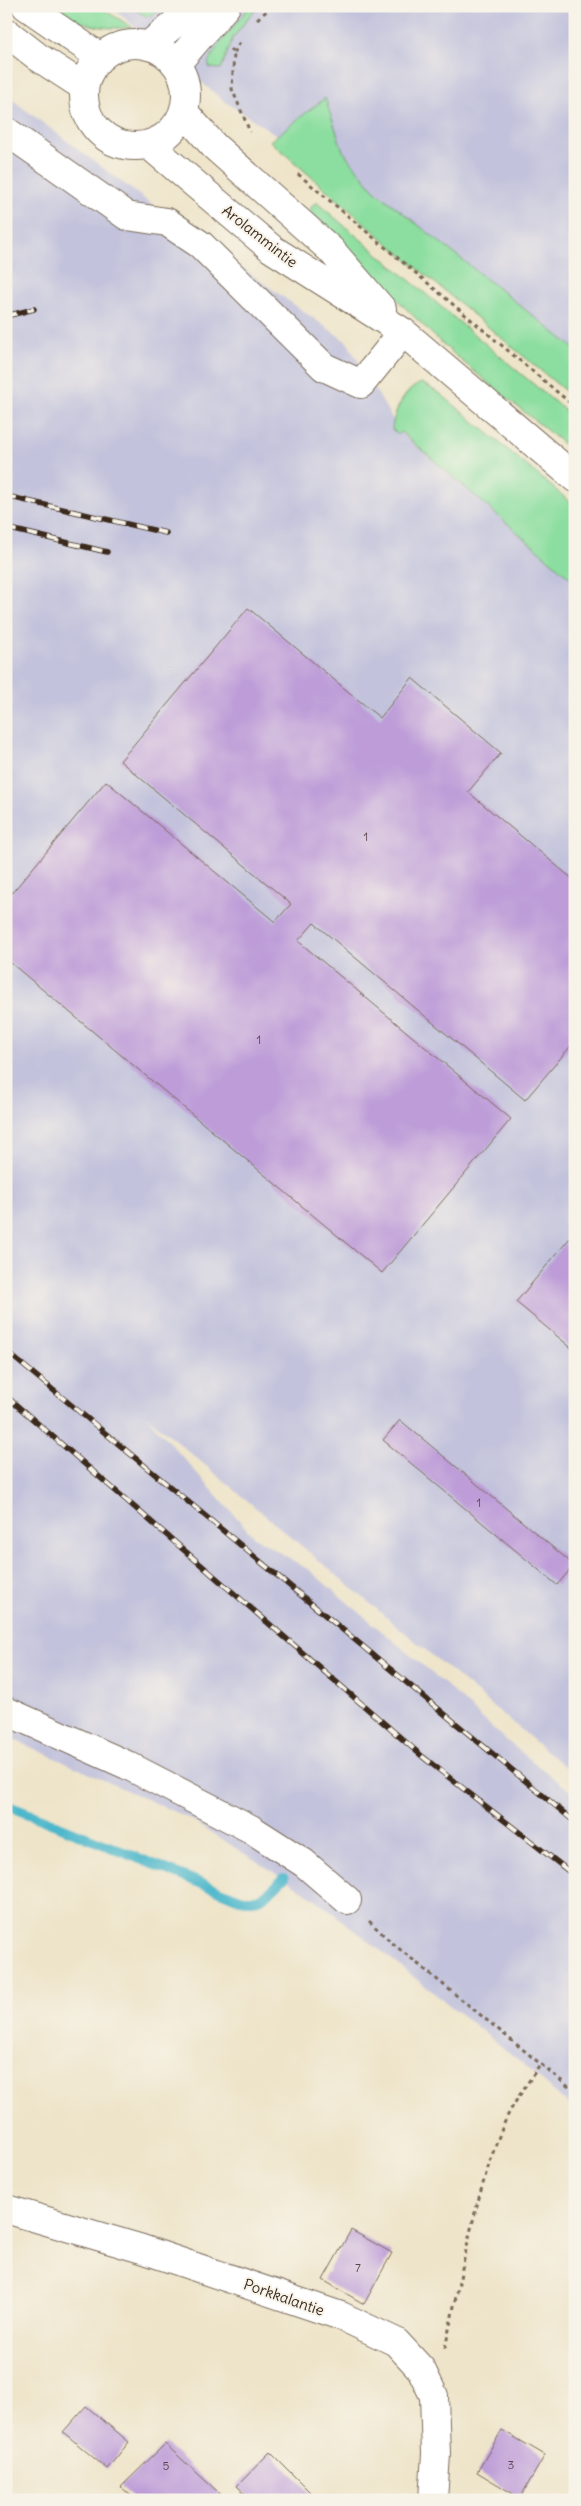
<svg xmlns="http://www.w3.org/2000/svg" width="581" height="2506" viewBox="0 0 581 2506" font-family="Delius,sans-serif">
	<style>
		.industrial { fill: #c2c2dc }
		.green { fill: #8bde9f; stroke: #63845e }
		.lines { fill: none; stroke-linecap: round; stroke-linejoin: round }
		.stream { stroke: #4eb8cb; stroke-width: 10 }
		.building { fill: #bd9cd8 }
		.minor-casing { stroke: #7a6b5a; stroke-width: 30 }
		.path { stroke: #7a6b5a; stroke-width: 3; stroke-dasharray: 4 4; stroke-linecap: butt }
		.minor { stroke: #fff; stroke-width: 28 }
		.rail-casing { stroke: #3b2a1e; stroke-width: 5.5 }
		.rail { stroke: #f7f3e8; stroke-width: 4; stroke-dasharray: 11; stroke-linecap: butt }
		.labels { text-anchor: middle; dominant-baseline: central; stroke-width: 4; stroke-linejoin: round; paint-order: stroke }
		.number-label { font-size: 12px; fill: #5c464c }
		.street-label { font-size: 15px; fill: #3b2a1e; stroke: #f7f3e8 }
	</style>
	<rect width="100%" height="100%" fill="#f7f3e8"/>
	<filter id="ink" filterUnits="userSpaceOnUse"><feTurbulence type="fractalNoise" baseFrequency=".02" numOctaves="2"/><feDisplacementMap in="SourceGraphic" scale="10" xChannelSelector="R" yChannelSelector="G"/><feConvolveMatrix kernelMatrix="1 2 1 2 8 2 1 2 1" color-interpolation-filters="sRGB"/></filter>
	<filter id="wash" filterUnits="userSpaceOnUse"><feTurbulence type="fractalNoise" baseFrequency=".0096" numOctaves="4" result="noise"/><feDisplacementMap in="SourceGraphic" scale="20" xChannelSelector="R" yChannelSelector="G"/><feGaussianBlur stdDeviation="1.12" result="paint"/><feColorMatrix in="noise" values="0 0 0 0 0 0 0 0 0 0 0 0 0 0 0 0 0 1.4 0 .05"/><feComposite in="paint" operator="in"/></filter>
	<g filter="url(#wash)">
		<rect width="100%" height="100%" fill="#eee4c9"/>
		<path class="industrial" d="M110,6h465v369l-273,-224 -78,-50z
			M6,95l141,106 200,141 53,90 175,150v1193l-431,-361 110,123 55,33 138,116 60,55 68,54v315l-54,-48 -208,-165 -125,-79 -182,-82z"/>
		<path class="green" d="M53,6h45l34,21c-28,4 -57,-3 -79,-21z
			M128,6h36l-16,11z
			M250,6h11l-10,8 -18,24 -12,31 -11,-1 -2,-5 9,-16z
			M325,98l18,53 31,39 201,159v50l-176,-146 -129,-112z
			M316,202l259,217v34c-46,-38 -94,-74 -138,-114 -44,-42 -85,-87 -128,-129z
			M422,383l20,12 133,111v76l-174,-150 -3,3 -6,-6c2,-18 13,-41 30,-46z"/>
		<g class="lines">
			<path class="stream" d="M6,1805l234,94c21,5 30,-7 44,-21"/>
		</g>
		<g id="blocks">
			<path class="building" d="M248,608l132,110 32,-40 89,75 -33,39 107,89v160l-50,59 -211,-177 -16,18 213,178 -129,154 -376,-314v-59l100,-119 169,141 16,-18 -171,-143z
				M575,1232v119l-59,-49z
				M400,1420l174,145 -17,20 -174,-145z
				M351,2230l41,23 -28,51 -41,-24z
				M86,2406l43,36 -22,27 -44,-37z
				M502,2430l43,25 -25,43 -43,-26z
				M165,2444l62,56h-91l-15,-13z
				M270,2452l40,40 -9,8h-49l-15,-14z"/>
		</g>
	</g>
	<g filter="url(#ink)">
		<use href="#blocks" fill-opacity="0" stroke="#7a6b5a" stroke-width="1"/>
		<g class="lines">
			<g class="minor-casing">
				<path id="minor" d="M26,6l74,51
					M6,32l32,25 46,30
					M84 95a51 51 0 1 1 102 0a51 51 0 1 1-102 0Z
					M148,46l47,-40
					M176,64l50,-58
					M184,112l30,34 117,104 51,59
					M6,131l121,85 40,6 34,23 123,122 37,17 42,-52
					M149,145l123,104 131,83 172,146
					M6,1711l121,54 124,64 53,34 43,37
					M6,2209l136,40 199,67 55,26 25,27 13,27 2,58 -3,46"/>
			</g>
			<path class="path" d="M257,19l16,-13
				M230,49l4,4 -2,36 18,43
				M234,53l6,-11
				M298,174l277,233
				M369,1921l22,21 184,150
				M445,2348c17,-76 30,-157 61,-229 9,-19 23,-37 34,-55"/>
			<use href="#minor" class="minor"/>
			<g class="rail-casing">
				<path id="rail" d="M6,316l28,-7
					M6,496l160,37
					M6,528l101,24
					M6,1351l569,471
					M6,1396l417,361 152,119"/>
			</g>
			<use href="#rail" class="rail"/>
		</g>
	</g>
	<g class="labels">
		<g class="number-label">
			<text x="366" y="836">1</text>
			<text x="259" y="1039">1</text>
			<text x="479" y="1502">1</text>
			<text x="358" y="2267">7</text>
			<text x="511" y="2464">3</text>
			<text x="166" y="2465">5</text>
		</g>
		<g class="street-label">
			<text transform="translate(260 236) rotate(38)">Arolammintie</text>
			<text transform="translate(284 2297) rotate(19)">Porkkalantie</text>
		</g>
	</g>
	<rect width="581" height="2506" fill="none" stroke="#f7f3e8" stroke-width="25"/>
</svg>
